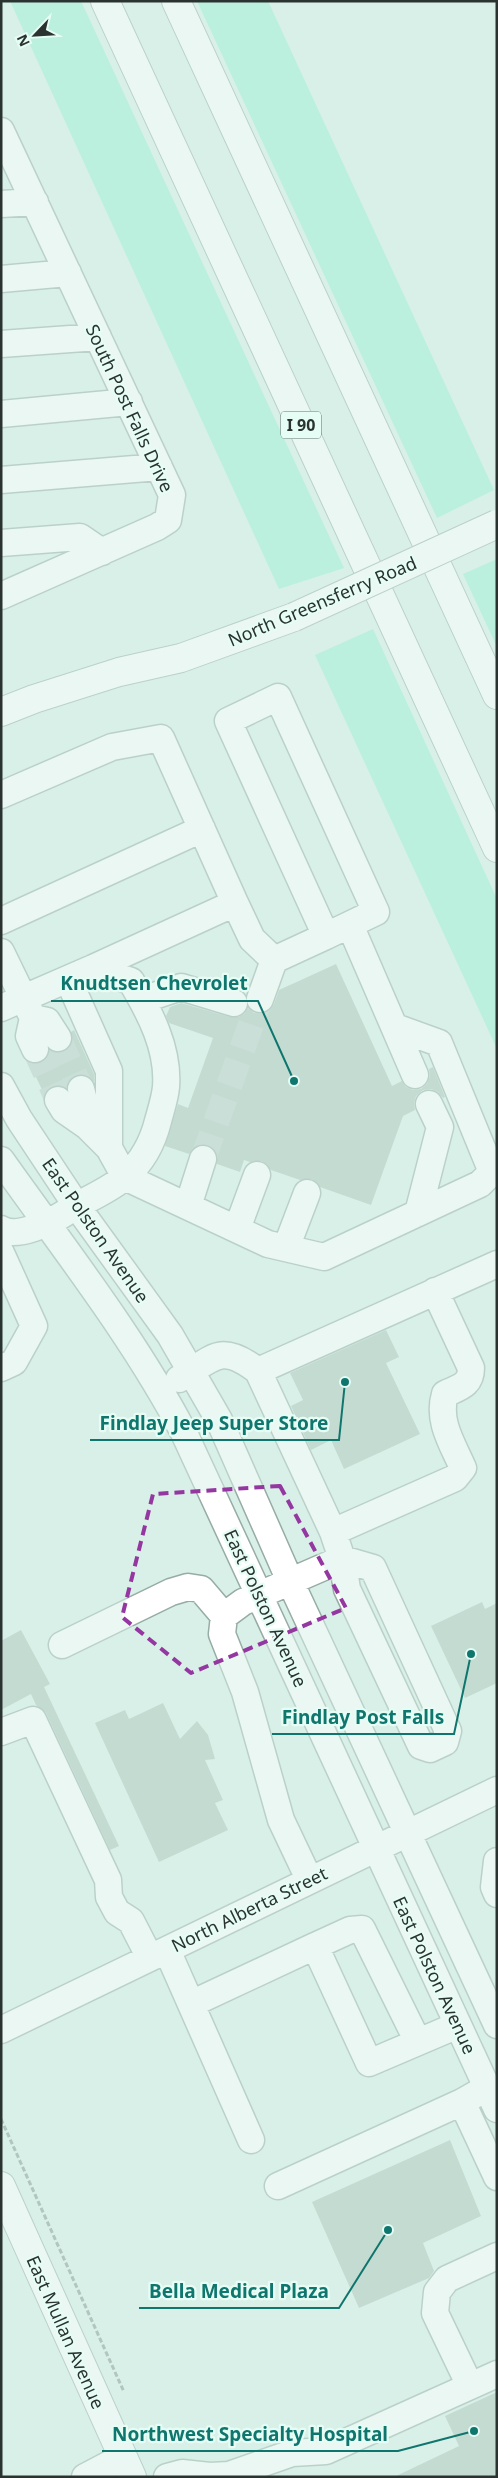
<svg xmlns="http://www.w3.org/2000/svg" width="498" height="2478" viewBox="0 0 498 2478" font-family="'Noto Sans',sans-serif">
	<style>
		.green { fill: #97eed3 }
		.building { fill: #abc1b9 }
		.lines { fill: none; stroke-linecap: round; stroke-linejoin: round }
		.minor-tunnel { stroke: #b6cac3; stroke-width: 26; stroke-dasharray: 26 13; stroke-linecap: butt }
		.minor-casing { stroke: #96aca4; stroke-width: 29 }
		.major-casing { stroke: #96aca4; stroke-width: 30 }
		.highway-casing { stroke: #96aca4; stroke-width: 30 }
		.path { stroke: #82928d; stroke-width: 3; stroke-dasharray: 5 2.5; stroke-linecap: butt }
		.minor { stroke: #fff; stroke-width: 26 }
		.major { stroke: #fff; stroke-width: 28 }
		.highway { stroke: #fff; stroke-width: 28 }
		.major-bridge-casing { stroke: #96aca4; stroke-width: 30; stroke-linecap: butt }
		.major-bridge { stroke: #fff; stroke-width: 28 }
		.marked { fill: none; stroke: #9437a0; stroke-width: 4; stroke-dasharray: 10 6; stroke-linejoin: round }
		.labels { text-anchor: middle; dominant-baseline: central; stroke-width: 4.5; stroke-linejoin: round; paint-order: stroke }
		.shield { fill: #e6fdf5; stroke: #62706b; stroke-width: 1 }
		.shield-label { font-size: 16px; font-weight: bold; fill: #2a3330 }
		.street-label { font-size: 18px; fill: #2a3330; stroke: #e6fdf5 }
		.leader { fill: none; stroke: #0f766e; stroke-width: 2 }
		.callout-dot { fill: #0f766e; stroke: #e6fdf5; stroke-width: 2 }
		.callout-label { font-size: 19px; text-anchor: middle; font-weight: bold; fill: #0f766e; stroke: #e6fdf5; stroke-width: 4.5; stroke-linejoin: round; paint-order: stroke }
	</style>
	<rect width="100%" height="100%" fill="#d9f0e8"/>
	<path class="green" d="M10,1h71l263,567 -65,21z
		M197,1h71l226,489 -57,28z
		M497,559v88l-34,-73z
		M373,629l124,270v150l-182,-394z"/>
	<path class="building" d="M336,964l56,122 10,-5 4,6 7,3 8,-1 6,-5 3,-8 -1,-7 4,-2 12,30 -2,1 -5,-6 -7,-3 -8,1 -7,6 -2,7 1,7 -12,6 -32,89 -51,-18 -8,-8 -12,1 -29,-10 -9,-9 -12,1 -6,-2 -4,12 -23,-8v-9l-3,-6 -7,-4 -7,-1 -7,4 -4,6 -24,-8 13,-42 10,4 25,-70 -44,-15 -3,-7 4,-9 11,-4 49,14h8l6,-3 4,-6 6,5 9,1 7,-4 4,-6 5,-14z
		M74,1030l20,44v8l-9,-7 -7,-1 -8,5 -4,9 -8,-3 -7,2 -7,7 -15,-32h13l5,-5 3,-7 8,3 9,-3 5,-6 -1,-12z
		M386,1330l13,27 -13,6 34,71 -76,35 -13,-29 -20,10 -20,-44 12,-6 -13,-27z
		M482,1602l3,7 12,-6v80l-32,15 -34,-72z
		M21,1630l29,54 -6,3 75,159 -9,4 -64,-137 -10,-8 -5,-11 -30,16v-69z
		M163,1703l17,36 17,-18 11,14 7,24 -10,1 18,40 -8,3 13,27 -69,32 -64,-139 30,-13 4,9z
		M450,2140l31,76 -58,27 11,28 -5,7 -70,30 -47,-106z
		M497,2392v85h-103l65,-31 -14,-30z"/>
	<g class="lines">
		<path class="minor-tunnel" d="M58,1038l23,51
			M35,1049l23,51
			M203,1159l57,-160"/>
		<g class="minor-casing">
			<path id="minor" d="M1,131l171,364 -4,25 -11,7 -156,69
				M1,204l34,-2
				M1,279l67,-6
				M1,344l97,-7
				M1,414l128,-12
				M1,480l158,-13
				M1,543l79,-6 22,15
				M1,795l111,-48 49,-9 74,165 -142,65
				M235,903l17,36 22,21 52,-24 -98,-215 50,-24 98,215 -50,24
				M1,921l201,-92
				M350,925l65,150
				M1,952l32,66 -4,18 6,13
				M68,979l41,92v77l16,29 143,67 56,13 156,-73 12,-12 -53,-129 -44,-16
				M260,999l14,-39
				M142,1000l39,-13 53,16
				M1,1008l92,-40 38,13c19,32 38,68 35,106 -1,11 -5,23 -8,34 -5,20 -15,40 -32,55 -17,15 -42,24 -61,37 -14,9 -48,26 -64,16
				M33,1018l14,3 11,17
				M1,1086l18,33 57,86 94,130 49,85 71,161 207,444
				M81,1089l4,15 2,22
				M58,1100l6,10 23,16 22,22
				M1,1160c63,89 132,176 183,273l313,676
				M188,1206l15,-47
				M418,1213l22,-86 -11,-23
				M237,1229l20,-54
				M286,1248l21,-55
				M1,1253l33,73 -20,36 -13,6
				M258,1371l239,-107
				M179,1379c35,-21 41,-37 79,-8l75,161 9,27 -99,43 -19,14 -2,18 23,58 36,128 28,59
				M333,1532l122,-54 8,-10c-11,-25 -26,-47 -18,-74 15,-7 26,-9 26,-26l-36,-77
				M342,1559l31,9 75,163 -3,11 -15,7 -9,-3 -74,-157z
				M62,1645l109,-53 17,-5 13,2 23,27
				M1,1732l32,-12 75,160 1,17 8,15 14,9 19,37
				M497,1861l-3,26 3,7
				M315,1946l35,-16 12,-1 56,113
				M167,1950l84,190
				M191,2004l124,-58 54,117 89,-38
				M1,2030l496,-240
				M476,2094l-14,8 35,75
				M278,2186l184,-84
				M470,2386l-35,-73 2,-21 10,-13 50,-23
				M85,2477l38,-20
				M167,2477l15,-4 28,3 19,-1 63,-22 34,-2 171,-77"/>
		</g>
		<g class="major-casing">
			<path id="major" d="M1,712l33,-13 85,-27 62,-14 113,-41
				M1,2186l131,291"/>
		</g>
		<g class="highway-casing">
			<path id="highway" d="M105,1l392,847
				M176,1l321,694"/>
		</g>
		<path class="path" d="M1,2119l123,273"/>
		<use href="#minor" class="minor"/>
		<use href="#major" class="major"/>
		<use href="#highway" class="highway"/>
		<g class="major-bridge-casing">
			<path id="major-bridge" d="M294,617l203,-93"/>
		</g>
		<use href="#major-bridge" class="major-bridge"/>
	</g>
	<path d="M0 0H498V2478H0ZM280,1486l66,122 -155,65 -69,-56 31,-123z" fill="#d9f0e8" fill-opacity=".55" fill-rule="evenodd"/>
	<path class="marked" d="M280,1486l66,122 -155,65 -69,-56 31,-123z"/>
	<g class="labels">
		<rect class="shield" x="281" y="411.5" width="40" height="27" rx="4"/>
		<g class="shield-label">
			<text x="301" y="425">I 90</text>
		</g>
		<g class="street-label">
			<text transform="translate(130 408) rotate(65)">South Post Falls Drive</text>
			<text transform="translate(322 601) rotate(-23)">North Greensferry Road</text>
			<text transform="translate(96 1230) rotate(55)">East Polston Avenue</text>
			<text transform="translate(266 1608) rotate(65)">East Polston Avenue</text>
			<text transform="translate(249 1909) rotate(-26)">North Alberta Street</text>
			<text transform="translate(435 1975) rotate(65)">East Polston Avenue</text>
			<text transform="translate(66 2332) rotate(66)">East Mullan Avenue</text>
		</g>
	</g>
	<path class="leader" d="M294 1081L258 1001H51M345 1382L339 1440H90M471 1654L454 1734H272M388 2230L339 2308H139M474 2431L398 2451H102"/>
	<g class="callout-dot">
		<circle cx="294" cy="1081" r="5"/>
		<circle cx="345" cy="1382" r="5"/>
		<circle cx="471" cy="1654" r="5"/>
		<circle cx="388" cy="2230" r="5"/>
		<circle cx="474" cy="2431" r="5"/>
	</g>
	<g class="callout-label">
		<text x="154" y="990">Knudtsen Chevrolet</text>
		<text x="214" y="1430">Findlay Jeep Super Store</text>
		<text x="363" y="1724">Findlay Post Falls</text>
		<text x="239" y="2298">Bella Medical Plaza</text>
		<text x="250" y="2441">Northwest Specialty Hospital</text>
	</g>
	<rect width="498" height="2478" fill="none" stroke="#2a3330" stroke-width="5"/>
	<g transform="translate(35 35) rotate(245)" stroke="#e6fdf5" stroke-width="4" paint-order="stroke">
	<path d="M0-4L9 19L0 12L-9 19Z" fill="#2a3330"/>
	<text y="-8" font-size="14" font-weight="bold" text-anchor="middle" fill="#2a3330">N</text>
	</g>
</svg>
